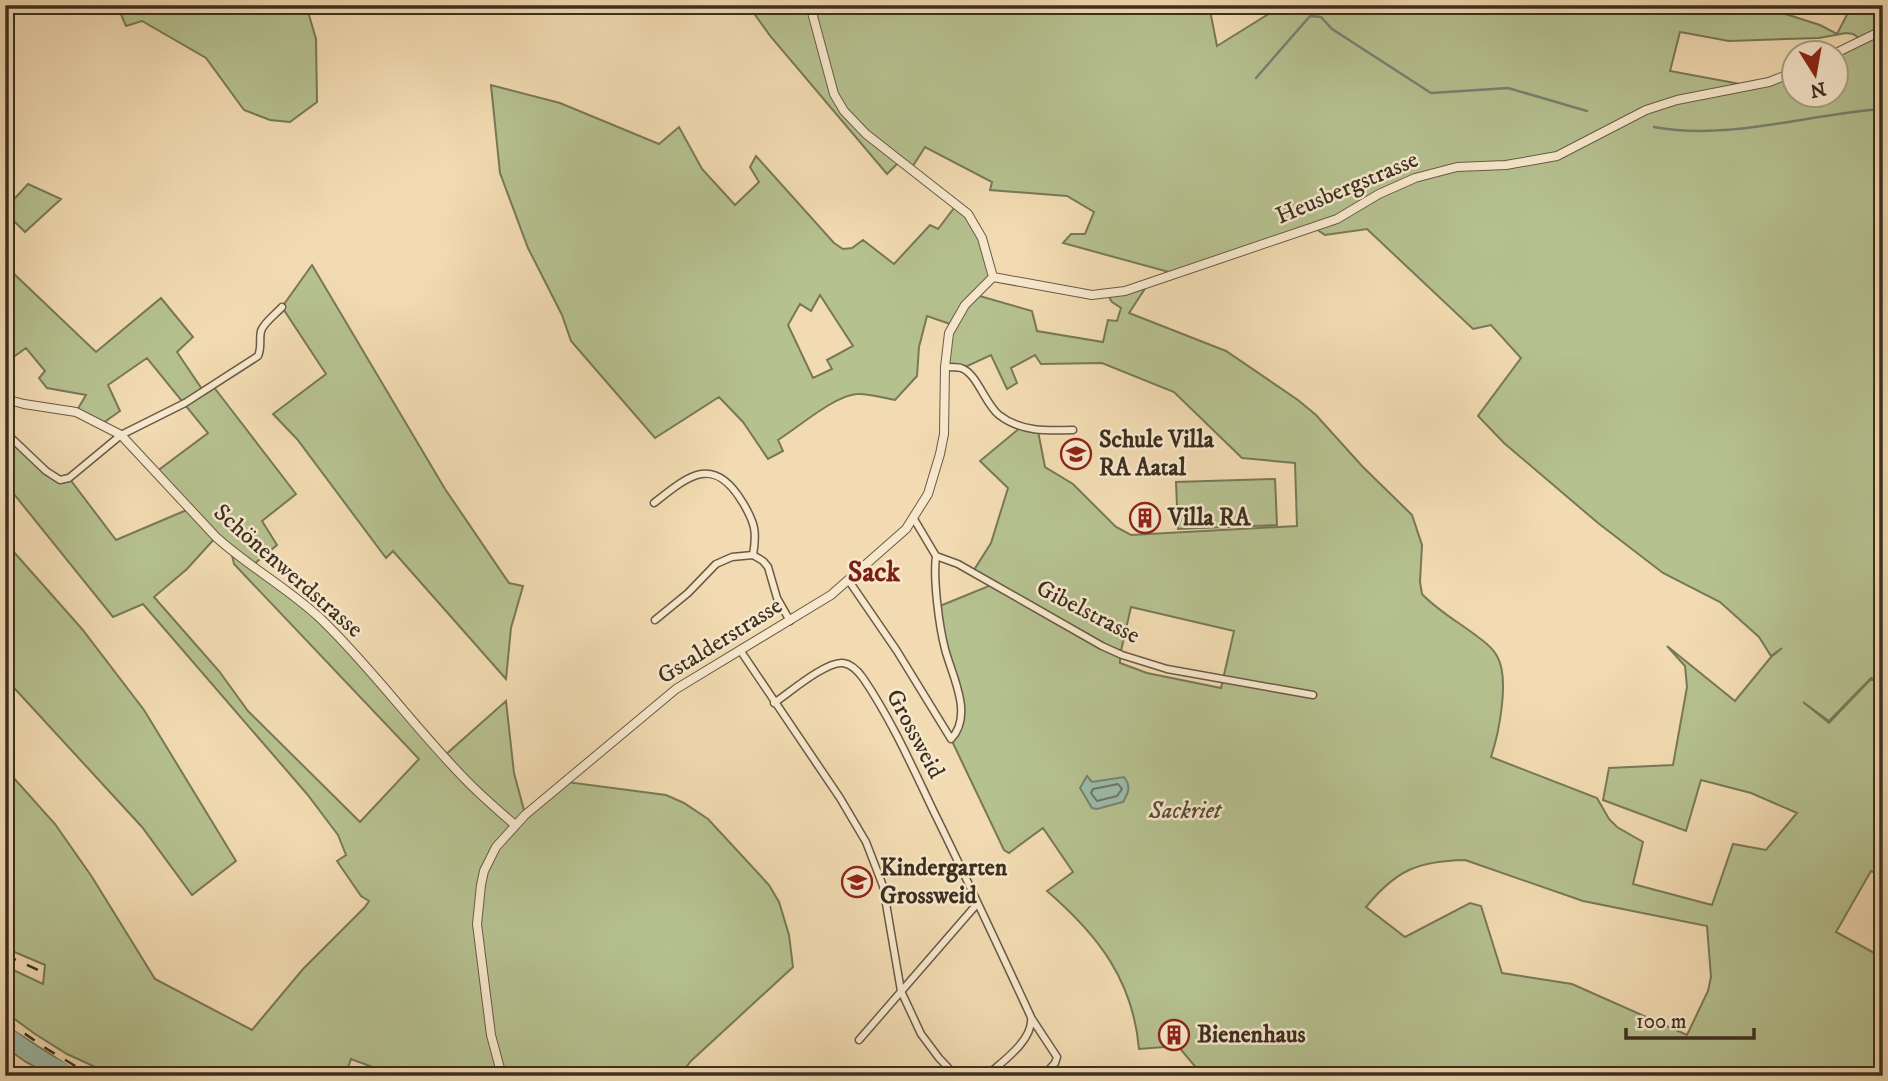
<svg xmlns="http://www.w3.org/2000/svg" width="1888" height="1081" viewBox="0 0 1888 1081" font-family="'IM FELL DW Pica',serif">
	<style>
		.green { fill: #b6c190; stroke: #787858; stroke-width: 2; fill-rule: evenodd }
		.water { fill: #9cbba9; stroke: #758372; stroke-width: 2 }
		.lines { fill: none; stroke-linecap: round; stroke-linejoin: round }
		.shore { stroke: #6c7564; stroke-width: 2 }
		.stream { stroke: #758372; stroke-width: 2.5 }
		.river { stroke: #9cbba9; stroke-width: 16 }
		.minor-casing { stroke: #695a44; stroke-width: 9 }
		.tertiary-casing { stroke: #695a44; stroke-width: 10 }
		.minor { stroke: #f7e8cd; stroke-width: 6 }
		.tertiary { stroke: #f7e8cd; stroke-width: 8 }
		.rail { stroke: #3b2f20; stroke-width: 2.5; stroke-dasharray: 12 12; stroke-linecap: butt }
		.labels { text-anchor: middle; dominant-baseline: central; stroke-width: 5; stroke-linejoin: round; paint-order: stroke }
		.street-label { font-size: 24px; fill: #3b2f20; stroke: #f7e8cd }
		.poi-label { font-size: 24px; font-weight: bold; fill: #3b2f20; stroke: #f7e8cd; text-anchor: start }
		.park-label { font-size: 24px; font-style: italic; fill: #544c36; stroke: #f7e8cd }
		.quarter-label { font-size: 28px; font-weight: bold; fill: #7a1f14; stroke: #f7e8cd }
	</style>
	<rect width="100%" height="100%" fill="#f2dbb2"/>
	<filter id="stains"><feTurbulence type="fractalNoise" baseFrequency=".00286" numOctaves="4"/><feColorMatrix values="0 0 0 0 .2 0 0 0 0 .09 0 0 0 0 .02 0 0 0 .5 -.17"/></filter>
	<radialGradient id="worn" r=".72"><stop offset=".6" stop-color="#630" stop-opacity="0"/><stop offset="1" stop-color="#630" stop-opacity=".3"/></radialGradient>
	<path class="green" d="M117,5h189l10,34 1,63 -27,20 -20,-2 -26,-10 -38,-52 -64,-37 -16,5z
		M748,5h461l8,41 53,-33 -2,-8h489l63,20 17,9 15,-29h31v680l-12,-7 -42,43 -26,-19 26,21 42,-44 12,7v190l-12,-5 -35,61 42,23 5,26v95h-680l-25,-30 -39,3c-6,-69 -41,-114 -92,-158l26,-19 -30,-44 -34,25 -5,-3 -53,-111 10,-24 -16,-67 -5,-42 51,-21 129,72v6l27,10 74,15 13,-57 -103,-24 -10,44 -19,-8 -128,-73 17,-27 17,-55 -28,-27 41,-34 17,4 7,36 28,17 43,43 15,8 166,-9 -2,-63 -53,-5 -68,-66 -72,-29 -61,1 -6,-9 -24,13 6,15 -10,6 -16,-34 -28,13 -18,-1 8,-42 -26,-9 -8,31 -2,29 -22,24c-12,-2 -27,-7 -38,-6 -22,1 -61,35 -79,46l5,11 -15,8 -25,-37 -24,-25 -64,41 -84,-97 -9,-26 -34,-67 -28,-75 -9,-88 69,18 99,41 20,-17 23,42 33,36 24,-23 -9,-15 6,-11 78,87 9,6 9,-1 11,-8 31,24 36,-39 8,4 19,-25 18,20 18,53 -17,18 56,16 5,20 66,11 5,-22 9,1 4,-13 -9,-6 -5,-8 41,-10 -19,29 97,38 72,49 18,15 46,51 50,49 10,30 -2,37 2,12c16,17 38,29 56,43 7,5 15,11 19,19 13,22 2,77 -6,101l106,41 12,21 8,8 26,15 -10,42 79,21 21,-61 33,6 31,-37 -46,-20 -50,-13 -15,51 -83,-31 6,-32 64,-3 14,-78 -2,-21 -18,-20 68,55 36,-44 11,-9 -11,8 -12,-19 -39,-35 -57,-29 -65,-50 -94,-80 -26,-27 43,-58 -30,-33 -18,4 -106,-100 -42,6 -12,-8 -137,47 -113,-31 8,-9h14l9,-22 -27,-16 -77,-6 2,-8 -67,-35 -14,22 -11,-8 -13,13 -116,-137zM1680,32l49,9 90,-3 27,-5 7,1 9,6 -26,13v41h-42l-1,-22 -42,14 -81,-15zM820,295l33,51 -26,14 5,9 -19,9 -25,-53 12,-21 11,7zM1465,860l118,41 124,25 4,51 -3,14 -21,44 -115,-51 -70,-11 -21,-67 -11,-3 -65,34 -39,-30c30,-37 52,-46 99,-47z
		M28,184l33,15 -36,33 -20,-20v-3z
		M312,265l133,224 64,94 14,3 -12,42 -5,51 -113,-128 -7,7 -89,-119 -24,-25 53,-40 -44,-67z
		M11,271l85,81 65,-54 32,39 -16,15 27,40 9,-6 83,108 -34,27 15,24 -24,20 67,54 124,137 62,-55 8,72 11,41 42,-32 99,13 18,8 24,16 61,66 10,17 10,33 4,32 -102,94 -12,15h-282l-46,-17 -6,17h-230l-48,-22 -32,-20 -30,-22v-46l38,18 2,-19 -40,-17v-180l50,56 37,53 63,102 97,51 51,-61 62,-62 4,-6 -8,-5 -24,-35 9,-6 -8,-20 -31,-41 -164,-190 -30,13 -108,-134v-51l54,48 10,-2 47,62 73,-31 -33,-37 52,-39 -61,-75 -39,27 12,26 -17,12 -27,-11 10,-17 -39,-7 -8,-10 6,-7 -19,-23 -21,15v-87zM216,537l15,14 3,13 185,195 -59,63 -112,-111 -29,-40 -65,-74 33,-28z
		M1275,479l2,46 -99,4 -2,-47z
		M5,542l77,87 62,81 92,151 -44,34 -50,-68 -137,-149z
		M5,1025l79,51h-32l-26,-14 -21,-15z"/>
	<path class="water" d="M1087,776l5,6 32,-5c7,9 5,15 -1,25l-26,7 -5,-1 -12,-20z"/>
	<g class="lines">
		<path class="shore" d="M1118,784l4,5 -5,7 -20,5 -6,-8 2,-4z"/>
		<path class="stream" d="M1256,78l54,-62 11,1 11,12 99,64 77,-5 79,23
			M1654,127c77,14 152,-13 229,-18"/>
		<path class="river" d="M5,1034l36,26 32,16"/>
		<g class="minor-casing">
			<path id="minor" d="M945,367c5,0 12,0 16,1 16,5 24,36 38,47 22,17 48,16 74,15
				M5,432l41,39 14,9 9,-2 52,-43 64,-32 73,-47c4,-9 1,-16 3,-25 3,-9 15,-17 21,-24
				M654,503c35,-28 60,-49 89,0 12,20 14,29 10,52
				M914,519l22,37 22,8 144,82 20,9 45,14 146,26
				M849,581l48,70 54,88c23,-24 1,-63 -6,-90 -6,-23 -12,-70 -9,-93
				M655,620l33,-27 28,-29 16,-7 21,-2 10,6 5,6 9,31 13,23
				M740,650l100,148 26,44 17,44 18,105 20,43 18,24 17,18
				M774,703c15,-10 52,-42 69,-40 8,1 15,8 20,15 28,41 49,88 70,132 34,69 66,138 98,207 3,23 -29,45 -45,59
				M1032,1019l25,38 -2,6 -12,13
				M859,1040l118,-136"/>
		</g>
		<g class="tertiary-casing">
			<path id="tertiary" d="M810,5l24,89 10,17 22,23 102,80 14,24 11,39
				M1836,53l47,-23
				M993,277l99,18 33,-4 212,-72 42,-25 36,-16 42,-11 49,-2 51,-9 89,-46 31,-10 92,-18 25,-10
				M5,399l19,5 52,8 45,23 95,102c33,30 72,51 105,82 51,49 93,108 143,159 16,17 34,32 51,47
				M502,1076l-11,-41 -14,-111 4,-39 3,-14 12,-24 29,-32 151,-126 155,-94 75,-66 22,-35 12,-40 4,-20 1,-67 4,-34 16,-28 28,-28"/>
		</g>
		<use href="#minor" class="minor"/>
		<use href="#tertiary" class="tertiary"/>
		<path class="rail" d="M5,955l40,18
			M5,1020l42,29 45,27"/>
	</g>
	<defs>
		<g id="school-ring" transform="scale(1.575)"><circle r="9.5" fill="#f7e8cd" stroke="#8f2418" stroke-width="1.5"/><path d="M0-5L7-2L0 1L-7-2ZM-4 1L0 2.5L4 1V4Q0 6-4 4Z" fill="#8f2418"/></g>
		<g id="building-ring" transform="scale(1.575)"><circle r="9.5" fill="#f7e8cd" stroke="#8f2418" stroke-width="1.5"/><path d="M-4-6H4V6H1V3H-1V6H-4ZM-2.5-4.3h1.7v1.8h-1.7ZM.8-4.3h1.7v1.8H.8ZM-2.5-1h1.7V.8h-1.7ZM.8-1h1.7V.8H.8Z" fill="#8f2418"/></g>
	</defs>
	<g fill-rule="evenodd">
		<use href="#school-ring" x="1076" y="454"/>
		<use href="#building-ring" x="1145" y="518"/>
		<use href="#school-ring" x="857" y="882"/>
		<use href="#building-ring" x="1174" y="1035"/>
	</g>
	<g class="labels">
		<g class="street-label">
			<text transform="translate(1347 188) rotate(-23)">Heusbergstrasse</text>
			<text transform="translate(288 571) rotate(41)">Schönenwerdstrasse</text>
			<text transform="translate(1088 612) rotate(27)">Gibelstrasse</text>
			<text transform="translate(720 641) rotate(-32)">Gstalderstrasse</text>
			<text transform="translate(915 734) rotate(62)">Grossweid</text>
		</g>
		<g class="poi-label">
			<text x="1099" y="440">Schule Villa<tspan x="1099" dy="28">RA Aatal</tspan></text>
			<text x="1168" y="518">Villa RA</text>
			<text x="880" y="868">Kindergarten<tspan x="880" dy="28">Grossweid</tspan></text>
			<text x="1197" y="1035">Bienenhaus</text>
		</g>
		<g class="park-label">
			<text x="1185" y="811">Sackriet</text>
		</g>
		<g class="quarter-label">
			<text x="874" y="572">Sack</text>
		</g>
	</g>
	<rect width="1888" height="1081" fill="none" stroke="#f2dbb2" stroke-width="28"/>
	<rect x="7" y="7" width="1874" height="1067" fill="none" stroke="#3b2f20" stroke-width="3.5"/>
	<rect x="14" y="14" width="1860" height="1053" fill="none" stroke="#3b2f20" stroke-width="2"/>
	<g transform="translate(1815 74) rotate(169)"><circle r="33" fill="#f7e8cd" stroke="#ac9e88" stroke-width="2"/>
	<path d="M0-5L12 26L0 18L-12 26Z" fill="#8f2418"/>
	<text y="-10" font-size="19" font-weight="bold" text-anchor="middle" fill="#3b2f20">N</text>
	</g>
	<path d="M1626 1028v10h128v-10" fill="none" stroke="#3b2f20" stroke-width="3.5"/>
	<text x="1636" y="1028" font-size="21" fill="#3b2f20" stroke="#f7e8cd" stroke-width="5" paint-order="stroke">100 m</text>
	<rect width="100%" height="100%" filter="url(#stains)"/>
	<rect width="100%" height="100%" fill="url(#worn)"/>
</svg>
